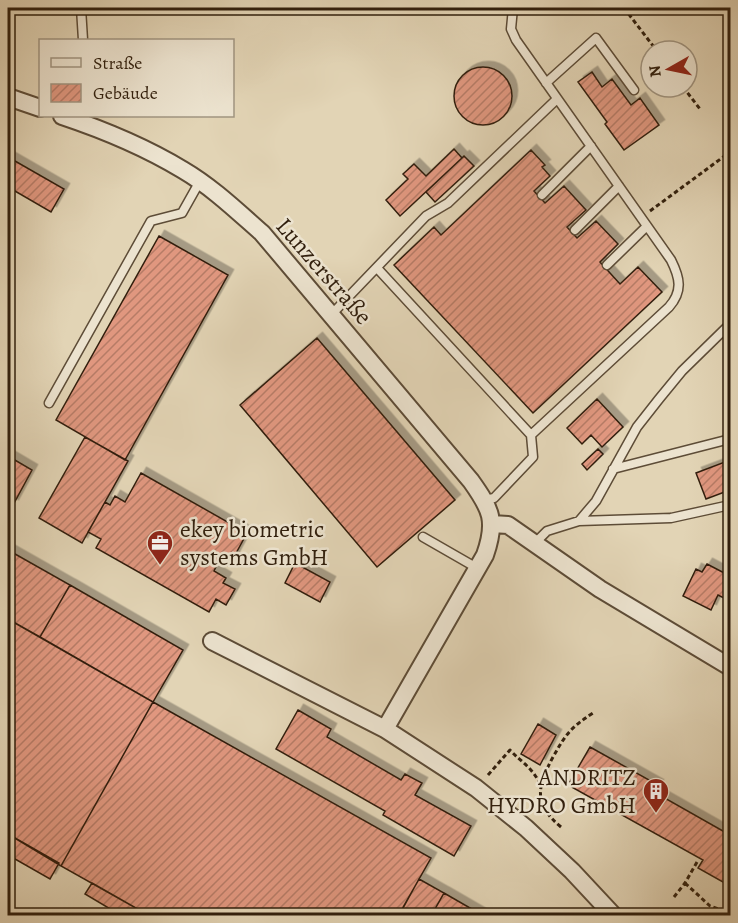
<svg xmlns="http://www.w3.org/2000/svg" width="738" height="923" viewBox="0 0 738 923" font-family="Alegreya,serif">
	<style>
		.building { fill: url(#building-hatch); stroke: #311f0d; stroke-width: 1.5; filter: url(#shadow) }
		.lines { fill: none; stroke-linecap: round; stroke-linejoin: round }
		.lane-casing { stroke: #5d4c37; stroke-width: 11 }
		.street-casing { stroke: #5d4c37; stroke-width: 20 }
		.path { stroke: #311f0d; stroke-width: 3; stroke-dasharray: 4.5 3; stroke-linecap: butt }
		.lane { stroke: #ece3cf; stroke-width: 8 }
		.street { stroke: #ece3cf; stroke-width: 16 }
		.labels { text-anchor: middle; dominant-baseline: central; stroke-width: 5; stroke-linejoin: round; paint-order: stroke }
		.street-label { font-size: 24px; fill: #311f0d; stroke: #ece3cf }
		.poi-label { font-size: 24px; fill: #311f0d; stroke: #ece3cf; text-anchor: start }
	</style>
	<defs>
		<pattern id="building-hatch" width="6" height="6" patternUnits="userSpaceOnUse" patternTransform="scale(1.5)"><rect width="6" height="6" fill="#e0977f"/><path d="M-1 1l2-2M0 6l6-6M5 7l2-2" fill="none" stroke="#b67b66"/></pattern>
		<filter id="shadow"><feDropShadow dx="5.5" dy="-5.5" stdDeviation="0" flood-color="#0004"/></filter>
	</defs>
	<rect width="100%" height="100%" fill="#e2d4b5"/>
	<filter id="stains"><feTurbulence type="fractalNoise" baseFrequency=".00333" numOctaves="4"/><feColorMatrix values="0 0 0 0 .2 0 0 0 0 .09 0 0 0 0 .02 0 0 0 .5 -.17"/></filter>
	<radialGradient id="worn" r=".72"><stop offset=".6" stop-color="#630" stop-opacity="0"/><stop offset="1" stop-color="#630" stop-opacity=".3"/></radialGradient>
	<path class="building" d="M454 96a29 29 0 1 1 58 0a29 29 0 1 1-58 0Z
		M592,72l10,15 10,-8 19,26 9,-7 19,27 -35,25 -19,-26 2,-2 -29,-40z
		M454,149l8,9 -62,58 -14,-16 22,-21 -5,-5 11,-10 12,12z
		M531,150l14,15 -3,2 8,9 -16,15 11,12 19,-17 22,24 -19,17 10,11 19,-17 22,23 -18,18 20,22 18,-17 24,25 -129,121 -139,-148 40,-38 7,8z
		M464,156l10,10 -39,36 -9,-10z
		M8,157l56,32 -13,23 -43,-25z
		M159,236l69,39 -103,185 -69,-40z
		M317,338l138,162 -78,67 -137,-162z
		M597,399l26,28 -21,20 -11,-12 -9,9 -15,-16z
		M85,437l43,24 -46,82 -43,-25z
		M598,449l5,5 -16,16 -5,-6z
		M8,456l24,14 -19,35 -5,-4z
		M730,460v30l-24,9 -10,-26z
		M141,473l106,60 -18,33 -10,-5 -5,10 12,7 -3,5 12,6 -9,16 -10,-6 -7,13 -113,-64 5,-9 -13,-7 17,-30 5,3 5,-9 10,6z
		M8,550l62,35 -30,52 -32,-18z
		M295,563l35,19 -10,20 -35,-19z
		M707,564l23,12v25l-12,-6 -7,15 -28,-14 13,-27 6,3z
		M70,585l113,65 -30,52 -113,-65z
		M8,619l145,83 -92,164 -53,-32z
		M153,702l278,156 -33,58h-248l-89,-50z
		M298,710l33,19 -4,8 74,43 4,-6 17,9 -7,12 56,31 -17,30 -71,-41 2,-4 -109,-62z
		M538,724l18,11 -16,30 -19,-11z
		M590,747l68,38 -4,7 76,43v51l-32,-18 5,-8 -135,-75z
		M8,834l51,29 -9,16 -42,-24z
		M419,879l25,14 -13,23h-19l-10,-6z
		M92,883l58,33h-28l-37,-22z
		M444,893l40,23h-53z"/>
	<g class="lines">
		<g class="lane-casing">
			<path id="lane" d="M81,8l2,32
				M546,83l50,-45 38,52
				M542,195l49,-49
				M575,230l44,-44
				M607,265l40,-39
				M377,268l154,167
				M331,315l95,-99 22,-13 109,-104
				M49,403l102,-182 31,-8 18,-32
				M613,469l117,-30
				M484,500l10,-2 39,-41 -2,-22 138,-128c14,-16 11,-29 2,-47l-155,-220 -5,-11 2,-21
				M579,521l92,-3 59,-13
				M423,537l54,31
				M534,544l13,-13 32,-10 17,-20 41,-74 22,-28 23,-28 48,-47"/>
		</g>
		<g class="street-casing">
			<path id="street" d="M8,97l32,11
				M62,116c42,14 83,31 121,54 29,17 54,41 79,63l209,248c20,28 26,40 14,74l-100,174
				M492,524l16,1 92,64 130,78
				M212,641l173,88 91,59 50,40 46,43 42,45"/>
		</g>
		<path class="path" d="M624,8l33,43
			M683,87l17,22
			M650,211l80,-59
			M488,775l22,-25c12,13 22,17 30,34
			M561,827c-28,-23 -24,-40 -8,-70 13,-23 17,-29 40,-44
			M685,883l25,23 20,7
			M674,897l11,-14 12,-21"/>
		<use href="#lane" class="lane"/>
		<use href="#street" class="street"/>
	</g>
	<defs>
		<g id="office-pin" transform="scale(1.35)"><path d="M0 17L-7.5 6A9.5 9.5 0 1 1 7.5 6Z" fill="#8f2418" stroke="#ece3cf"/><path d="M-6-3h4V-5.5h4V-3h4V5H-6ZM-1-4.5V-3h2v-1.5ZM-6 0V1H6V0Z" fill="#fff"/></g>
		<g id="building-pin" transform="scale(1.35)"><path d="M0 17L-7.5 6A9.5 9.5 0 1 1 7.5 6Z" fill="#8f2418" stroke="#ece3cf"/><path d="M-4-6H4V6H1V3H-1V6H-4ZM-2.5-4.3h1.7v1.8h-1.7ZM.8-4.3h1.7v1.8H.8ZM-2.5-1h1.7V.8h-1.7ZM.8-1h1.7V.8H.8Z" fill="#fff"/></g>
	</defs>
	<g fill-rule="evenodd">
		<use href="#office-pin" x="160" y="543"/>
		<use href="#building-pin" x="656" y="791"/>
	</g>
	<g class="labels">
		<g class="street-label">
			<text transform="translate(324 271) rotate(49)">Lunzerstraße</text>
		</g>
		<g class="poi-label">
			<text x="180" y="529">ekey biometric<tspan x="180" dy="28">systems GmbH</tspan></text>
			<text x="636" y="777" text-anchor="end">ANDRITZ<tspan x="636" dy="28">HYDRO GmbH</tspan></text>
		</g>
	</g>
	<rect width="738" height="923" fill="none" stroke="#e2d4b5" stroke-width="30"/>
	<rect x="9" y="9" width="720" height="905" fill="none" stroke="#311f0d" stroke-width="3"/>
	<rect x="15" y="15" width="708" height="893" fill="none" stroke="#311f0d" stroke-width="1.5"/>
	<rect x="39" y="39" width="195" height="78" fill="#ece3cf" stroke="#a19581" stroke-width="1.5"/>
	<rect x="51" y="58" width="30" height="9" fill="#ece3cf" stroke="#a19581" stroke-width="1.5"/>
	<text x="93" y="69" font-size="18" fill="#311f0d">Straße</text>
	<rect x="51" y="84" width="30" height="18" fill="url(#building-hatch)" stroke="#a19581" stroke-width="1.5"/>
	<text x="93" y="99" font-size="18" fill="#311f0d">Gebäude</text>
	<g transform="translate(669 69) rotate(261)"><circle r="28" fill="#ece3cf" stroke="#a19581" stroke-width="1.5"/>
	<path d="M0-4.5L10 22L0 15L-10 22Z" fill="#8f2418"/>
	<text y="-9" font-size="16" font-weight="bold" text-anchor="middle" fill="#311f0d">N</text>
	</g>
	<rect width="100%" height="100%" filter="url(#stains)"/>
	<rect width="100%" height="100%" fill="url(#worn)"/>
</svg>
